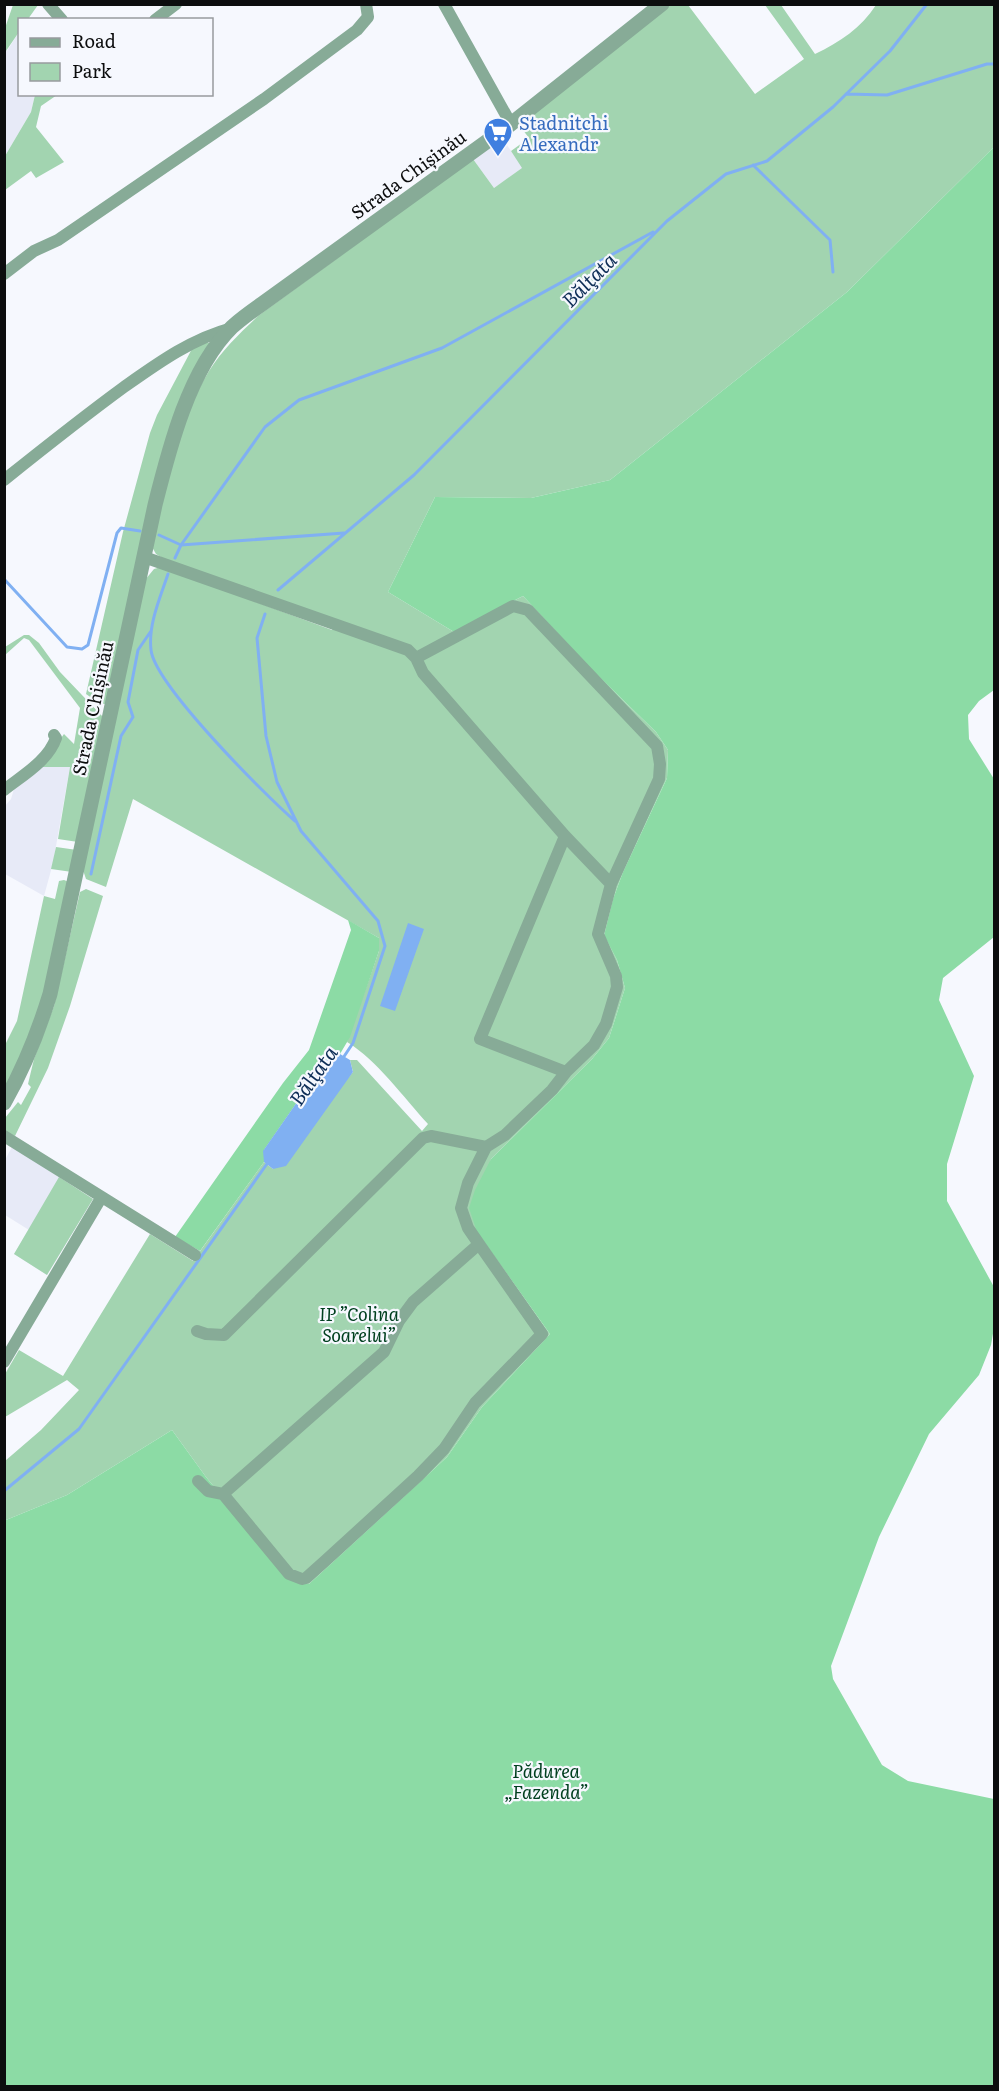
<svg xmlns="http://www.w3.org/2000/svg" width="999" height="2091" viewBox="0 0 999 2091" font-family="Literata,serif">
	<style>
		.built { fill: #e7eaf7 }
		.green { fill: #a2d4b0 }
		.forest { fill: #8cdba5 }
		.water { fill: #80b0f2 }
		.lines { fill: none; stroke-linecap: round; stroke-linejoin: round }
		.stream { stroke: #80b0f2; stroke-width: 3 }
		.minor { stroke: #87ab97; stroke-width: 12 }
		.tertiary { stroke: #87ab97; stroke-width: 15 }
		.labels { text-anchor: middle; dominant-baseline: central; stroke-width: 4.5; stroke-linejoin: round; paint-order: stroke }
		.shop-label { font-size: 18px; fill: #366cbe; stroke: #f6f8fe; text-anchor: start }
		.street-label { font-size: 18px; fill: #0c0d0e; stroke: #f6f8fe }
		.park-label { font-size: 18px; font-style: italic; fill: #00401f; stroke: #f6f8fe }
		.water-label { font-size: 20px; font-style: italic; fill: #0e2e57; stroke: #f6f8fe }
	</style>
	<rect width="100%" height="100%" fill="#f6f8fe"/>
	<path class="built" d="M19,32l1,62 15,1 -4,17 -26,44v-107l2,2z
		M502,138l21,30 -29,20 -21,-29z
		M40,767h30l-17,96 -9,33 -39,-22v-68l6,-7 3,-10z
		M12,1147l81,52 -46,76 -33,-21 15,-24 -24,-15v-55z"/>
	<path class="green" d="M13,5h25l-10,14 -8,1 -1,12 -13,19 -1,-2v-21z
		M670,5h18l67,89 49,-35 -39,-54h16l34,49c25,-12 46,-26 61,-49h118v142l-147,145 -237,188 -79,18 -96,-1 -47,95 66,40 69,-36 67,72 66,64 12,18 -1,28 -44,94 -10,27 -9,35 13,26 8,28 -16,50 -17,21 -101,100 -14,73 73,102 -68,73 -35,50 -138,127 -22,-8 -81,-99 -34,-47 -105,65 -61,25 -1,8v-67l36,-31 38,-40 -12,-10 -62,37v-43l14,-24 44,26 87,-142 43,27 71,-99 9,7 80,-97 -3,-12h7l65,71 6,-7c-24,-26 -51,-64 -81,-82l32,-91v-13l-246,-139 -27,88 -20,-8 -3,-9 62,-290 9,-11 7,-2 171,63 4,-10 -172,-61 -8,-5 -4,-7c14,-56 27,-127 57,-176 13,-21 31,-38 49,-55l215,-157 21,29 28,-20 -11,-17 18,-13 -10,-13z
		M35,95h22l-16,11 -5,21 28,35 -28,16 -5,-7 -26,19v-34l26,-44z
		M205,341l6,3 -17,28 -87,329 -2,3 -6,-1 -13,-9 37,-162 27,-99 7,-18 37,-70z
		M24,635h5l10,8 21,29 43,45 -25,125 -20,-3 12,-72h-30l24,-33 10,10 6,-36 -51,-68 -5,-2 -19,17v-8z
		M56,847l21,3 -5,22 -21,-3z
		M64,880l5,2 -24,109 -12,38 -28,60 -1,-42 13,-26 27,-125 11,3 4,-18z
		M86,889l17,7 -33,110 -22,62 -33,68 -10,-4v-14l13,-16 3,3 10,-18 -3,-3 6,-25 20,-53 26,-114z
		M59,1177l34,22 -46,76 -33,-21z"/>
	<path class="forest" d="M994,147v543l-15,11 -11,14 1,24 25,40v158l-51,41 -4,22 35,76 -27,88v37l47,86v41l-3,17 -12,30 -50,59 -50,103 -48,129 2,13 49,86 26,16 86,18v287h-989l1,-566 61,-25 105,-65 34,47 81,99 22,8 138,-127 35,-50 68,-73 -73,-102 -8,-24 6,-18 16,-31 101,-100 17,-21 16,-50 -8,-28 -13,-25 9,-36 10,-27 44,-94 1,-28 -12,-18 -66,-64 -67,-72 -69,36 -66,-40 47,-95 96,1 79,-18 237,-188z
		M348,920l31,18v13l-29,86 -10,17 -13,5 -63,91v12l-64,89 -25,-14 108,-154 26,-33 42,-120z"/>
	<path class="water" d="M408,923l16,6 -29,82 -15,-5z
		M340,1054l10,6 3,12 -67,94 -13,3 -9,-7 -1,-11 64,-92z"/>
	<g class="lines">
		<path class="stream" d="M846,94l41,1 100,-31h7
			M753,165l77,75 3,32
			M159,535l22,10 163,-12
			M175,558l6,-13 84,-118 34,-27 143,-52 211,-116
			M168,574c-8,24 -20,51 -17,76 4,35 114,145 144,171
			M4,579l63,68 15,2 6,-4 29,-112 4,-5 19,3
			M278,590l136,-115 253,-254 59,-47 41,-13 66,-54 57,-56 37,-47
			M265,614l-8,24 9,98 11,46 24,49 77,90 7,25 -32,97 -10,15
			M91,874l30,-138 12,-19 -5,-15 10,-52 13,-19
			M4,1491l75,-62 190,-268"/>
		<path class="minor" d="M48,4l14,16
			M444,4l67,120
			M155,20l21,-16
			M4,274l30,-23 24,-11 206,-141 93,-69 11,-13 -2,-13
			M4,480c40,-32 79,-63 120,-93 34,-24 67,-48 108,-59
			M144,557l264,93 8,8 7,15 142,163 46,48 -13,50 18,42 1,11 -11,37 -12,21 -28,27
			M416,658l97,-52 15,4 129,136 3,18 -1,15 -48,105
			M4,790c19,-15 44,-29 52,-52l-2,-3
			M4,1136l191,119
			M197,1331l9,3 18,1 199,-197 8,-2 55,11
			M4,1362l97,-164
			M198,1481l10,10 15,3 161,-142 15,-31 14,-19 66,-58 -11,-16 -7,-20 7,-25 18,-36 19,-12 47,-45 14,-18 -86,-33 85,-203
			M223,1494l66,80 13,5 4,-1 19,-17 93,-85 26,-27 31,-46 67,-69 -63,-90"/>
		<path class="tertiary" d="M4,1103c20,-35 34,-70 46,-109l105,-489c14,-56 34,-136 77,-178 9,-8 20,-16 30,-23l249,-180 151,-120"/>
	</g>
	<defs>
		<g id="supermarket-pin" transform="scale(1.5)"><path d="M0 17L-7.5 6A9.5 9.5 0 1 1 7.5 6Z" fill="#3f7fe0" stroke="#f6f8fe"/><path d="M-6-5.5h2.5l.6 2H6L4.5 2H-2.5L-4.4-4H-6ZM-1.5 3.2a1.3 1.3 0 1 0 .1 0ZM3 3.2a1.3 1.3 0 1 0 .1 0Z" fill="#fff"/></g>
	</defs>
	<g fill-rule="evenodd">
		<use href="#supermarket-pin" x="498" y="132"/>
	</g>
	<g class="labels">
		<g class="shop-label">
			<text x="519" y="122">Stadnitchi<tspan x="519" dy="21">Alexandr</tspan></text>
		</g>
		<g class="street-label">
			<text transform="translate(408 174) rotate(-36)">Strada Chișinău</text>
			<text transform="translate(92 708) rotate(-78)">Strada Chișinău</text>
		</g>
		<g class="park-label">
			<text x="359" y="1313">IP ”Colina<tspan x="359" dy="21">Soarelui”</tspan></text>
			<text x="546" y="1770">Pădurea<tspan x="546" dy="21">„Fazenda”</tspan></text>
		</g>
		<g class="water-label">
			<text transform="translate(588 279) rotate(-45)">Bălţata</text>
			<text transform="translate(312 1075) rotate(-55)">Bălţata</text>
		</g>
	</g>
	<rect width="999" height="2091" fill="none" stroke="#0c0d0e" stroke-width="12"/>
	<rect x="18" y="18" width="195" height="78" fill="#f6f8fe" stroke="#989a9e" stroke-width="1.5"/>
	<rect x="30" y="38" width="30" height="9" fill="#87ab97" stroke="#989a9e" stroke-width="1.5"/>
	<text x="72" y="48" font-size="18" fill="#0c0d0e">Road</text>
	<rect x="30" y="63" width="30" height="18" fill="#a2d4b0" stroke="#989a9e" stroke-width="1.5"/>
	<text x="72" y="78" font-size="18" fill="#0c0d0e">Park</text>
</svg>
